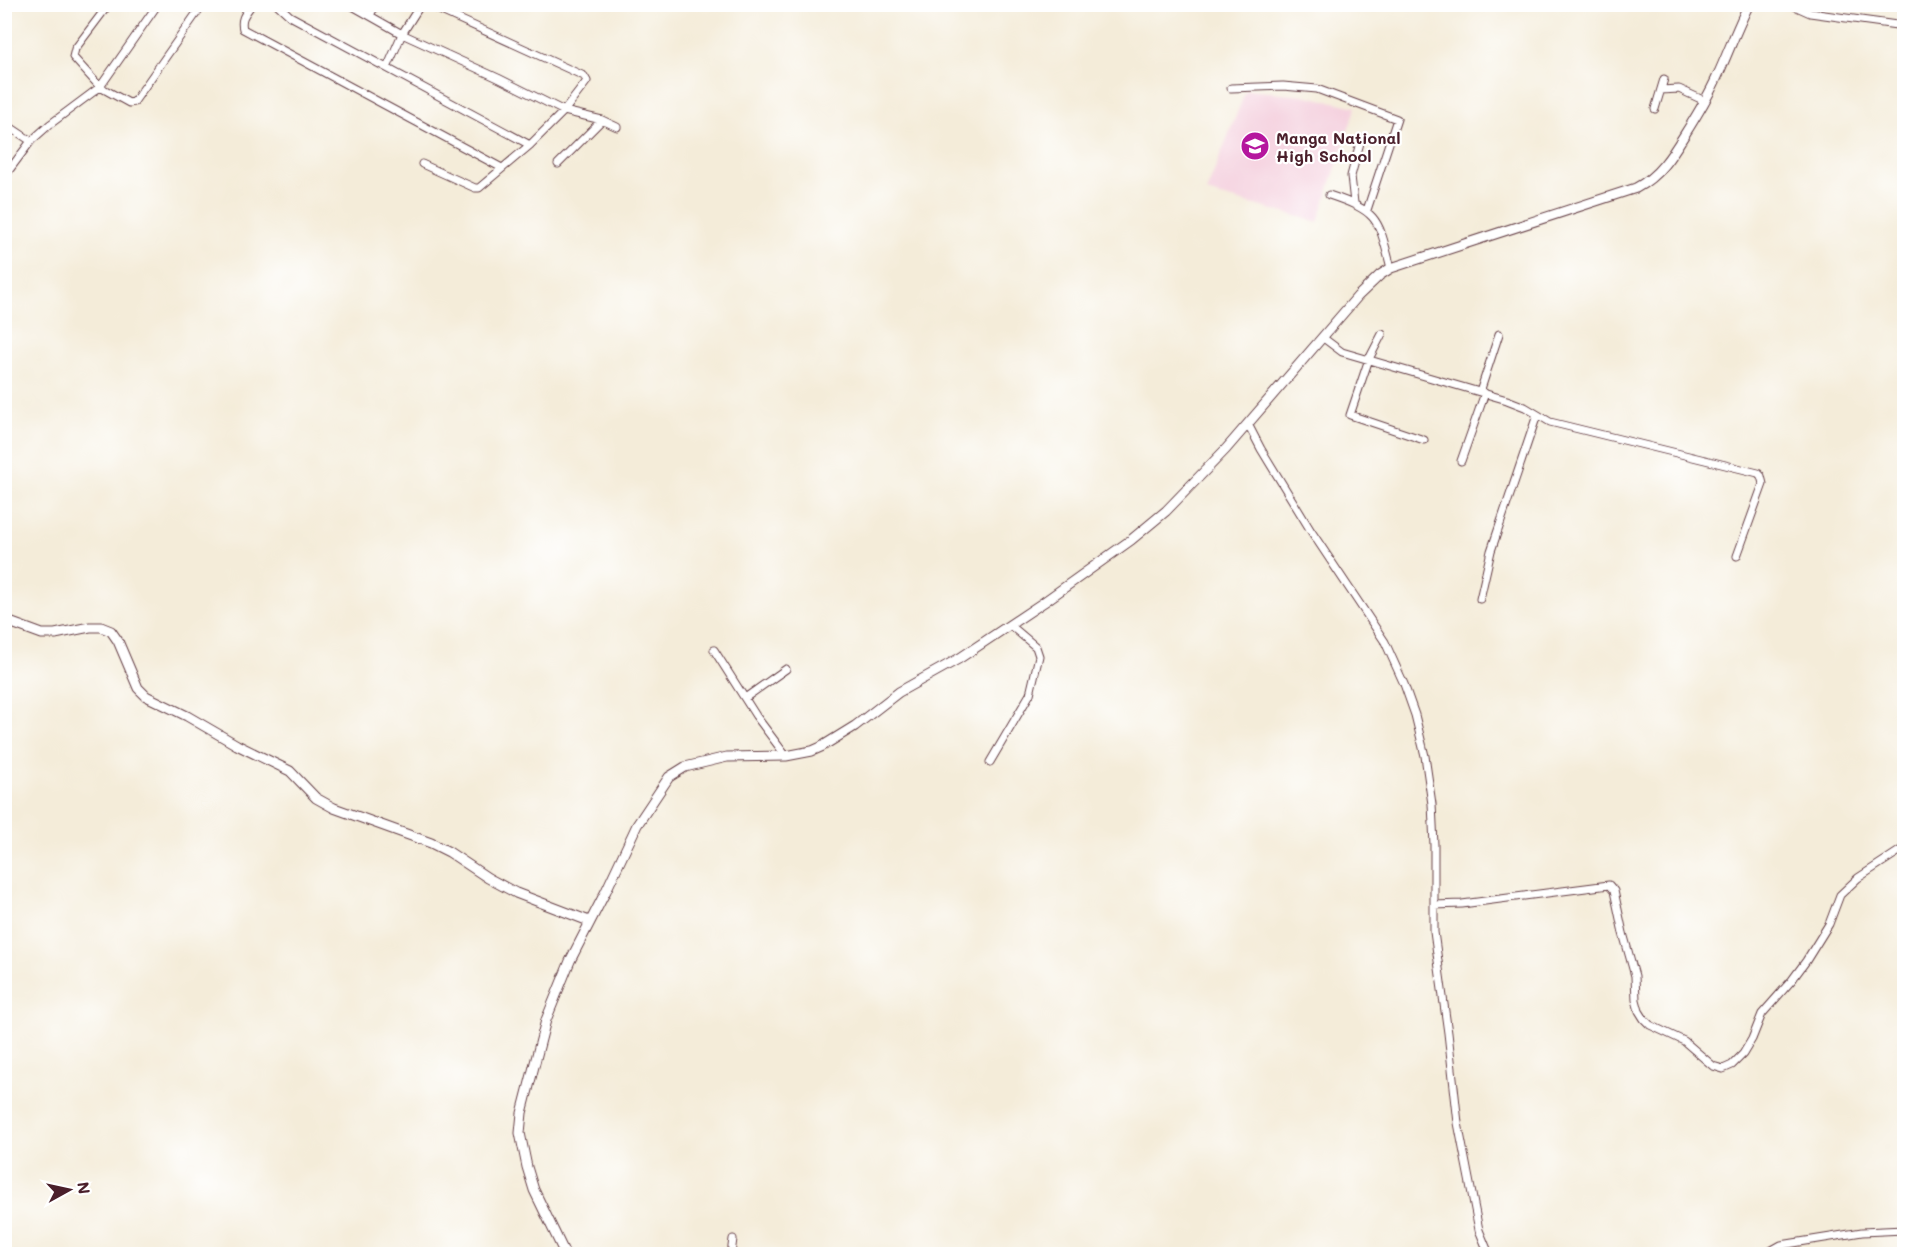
<svg xmlns="http://www.w3.org/2000/svg" width="1909" height="1259" viewBox="0 0 1909 1259" font-family="Mali,sans-serif">
	<style>
		.built { fill: #f4cfdd }
		.lines { fill: none; stroke-linecap: round; stroke-linejoin: round }
		.minor-casing { stroke: #643e45; stroke-width: 9 }
		.tertiary-casing { stroke: #643e45; stroke-width: 11 }
		.minor { stroke: #fff; stroke-width: 7 }
		.tertiary { stroke: #fff; stroke-width: 9 }
		.labels { text-anchor: middle; dominant-baseline: central; stroke-width: 4.5; stroke-linejoin: round; paint-order: stroke }
		.poi-label { font-size: 16px; font-weight: bold; fill: #4a1f2b; stroke: #fff; text-anchor: start }
	</style>
	<rect width="100%" height="100%" fill="#fff"/>
	<filter id="ink" filterUnits="userSpaceOnUse"><feTurbulence type="fractalNoise" baseFrequency=".0167" numOctaves="2"/><feDisplacementMap in="SourceGraphic" scale="12" xChannelSelector="R" yChannelSelector="G"/><feConvolveMatrix kernelMatrix="1 2 1 2 8 2 1 2 1" color-interpolation-filters="sRGB"/></filter>
	<filter id="wash" filterUnits="userSpaceOnUse"><feTurbulence type="fractalNoise" baseFrequency=".008" numOctaves="4" result="noise"/><feDisplacementMap in="SourceGraphic" scale="24" xChannelSelector="R" yChannelSelector="G"/><feGaussianBlur stdDeviation="1.35" result="paint"/><feColorMatrix in="noise" values="0 0 0 0 0 0 0 0 0 0 0 0 0 0 0 0 0 1.4 0 .05"/><feComposite in="paint" operator="in"/></filter>
	<g filter="url(#wash)">
		<rect width="100%" height="100%" fill="#f4ecd9"/>
		<path class="built" d="M1246,90l57,5 53,12 -38,115 -112,-30z"/>
	</g>
	<g filter="url(#ink)">
		<g class="lines">
			<g class="minor-casing">
				<path id="minor" d="M109,4l-34,45 -2,8 27,30 29,16 5,-1 69,-98
					M252,4c-6,9 -12,14 -9,25l259,139
					M277,4l13,12 240,129
					M349,4l53,30 96,44 66,33 38,9 15,7
					M1790,4l20,9 94,13
					M370,15l6,-11
					M387,68l15,-34 19,-30
					M1231,88l52,-2 34,3 80,30 -30,91
					M1661,90l18,-1 26,12
					M1655,109l9,-30
					M4,123l27,18
					M422,164l53,24h4l51,-43 34,-34 23,-30 -3,-5 -158,-72
					M558,164l44,-44
					M4,177l27,-36 18,-16 51,-38 58,-83
					M1329,195c51,17 49,24 62,73
					M1354,203l-3,-27 10,-37
					M1382,334l-13,25 -19,56 74,25
					M1322,337l20,15 165,48 18,7 25,15 208,51 3,3 2,8 -26,72
					M1480,392l19,-58
					M1248,424l13,25 50,82 74,111 19,42 11,31 10,41 7,48 2,41v87l14,101 10,90 21,107 10,24
					M1461,461l24,-68
					M1480,599l11,-48 46,-136
					M714,650l42,66 30,40
					M745,698l41,-29
					M990,762l40,-68 9,-38 -3,-9 -26,-22
					M1434,905l28,-1 147,-19 5,6 9,42 12,43 1,24 3,11 5,8 6,6 34,16 29,25 10,3 9,-4 11,-11 9,-15 10,-25 30,-34 14,-19 23,-37 11,-29 18,-17 46,-30
					M731,1254l2,-15
					M1765,1254l16,-9 81,-13 42,-2"/>
			</g>
			<g class="tertiary-casing">
				<path id="tertiary" d="M4,620l38,14h13l35,-7h11l10,4 7,10 20,47 8,8 41,20 50,29 53,26 26,27 18,10 97,35 18,9 39,26 28,15 73,28
					M565,1254l-31,-64 -7,-23 -7,-34 2,-20 24,-93 24,-59 36,-70 31,-66 32,-48 16,-10 42,-10 59,-1 26,-5 9,-4 34,-21 44,-34 61,-34 84,-56 87,-62 35,-29 60,-62 132,-153 22,-21 11,-7 245,-80c23,-12 36,-33 49,-54 12,-19 23,-37 32,-57 11,-24 20,-49 32,-73"/>
			</g>
			<use href="#minor" class="minor"/>
			<use href="#tertiary" class="tertiary"/>
		</g>
	</g>
	<defs>
		<g id="school-disc" transform="scale(1.5)"><circle r="9.5" fill="#b5179e" stroke="#fff"/><path d="M0-5L7-2L0 1L-7-2ZM-4 1L0 2.5L4 1V4Q0 6-4 4Z" fill="#fff"/></g>
	</defs>
	<g fill-rule="evenodd">
		<use href="#school-disc" x="1255" y="146"/>
	</g>
	<g class="labels">
		<g class="poi-label">
			<text x="1276" y="137">Manga National<tspan x="1276" dy="18">High School</tspan></text>
		</g>
	</g>
	<rect width="1909" height="1259" fill="none" stroke="#fff" stroke-width="24"/>
	<g transform="translate(69 1190) rotate(82)" stroke="#ffffff" stroke-width="4.5" paint-order="stroke">
	<path d="M0-4.5L10 22L0 15L-10 22Z" fill="#4a1f2b"/>
	<text y="-9" font-size="16" font-weight="bold" text-anchor="middle" fill="#4a1f2b">N</text>
	</g>
</svg>
